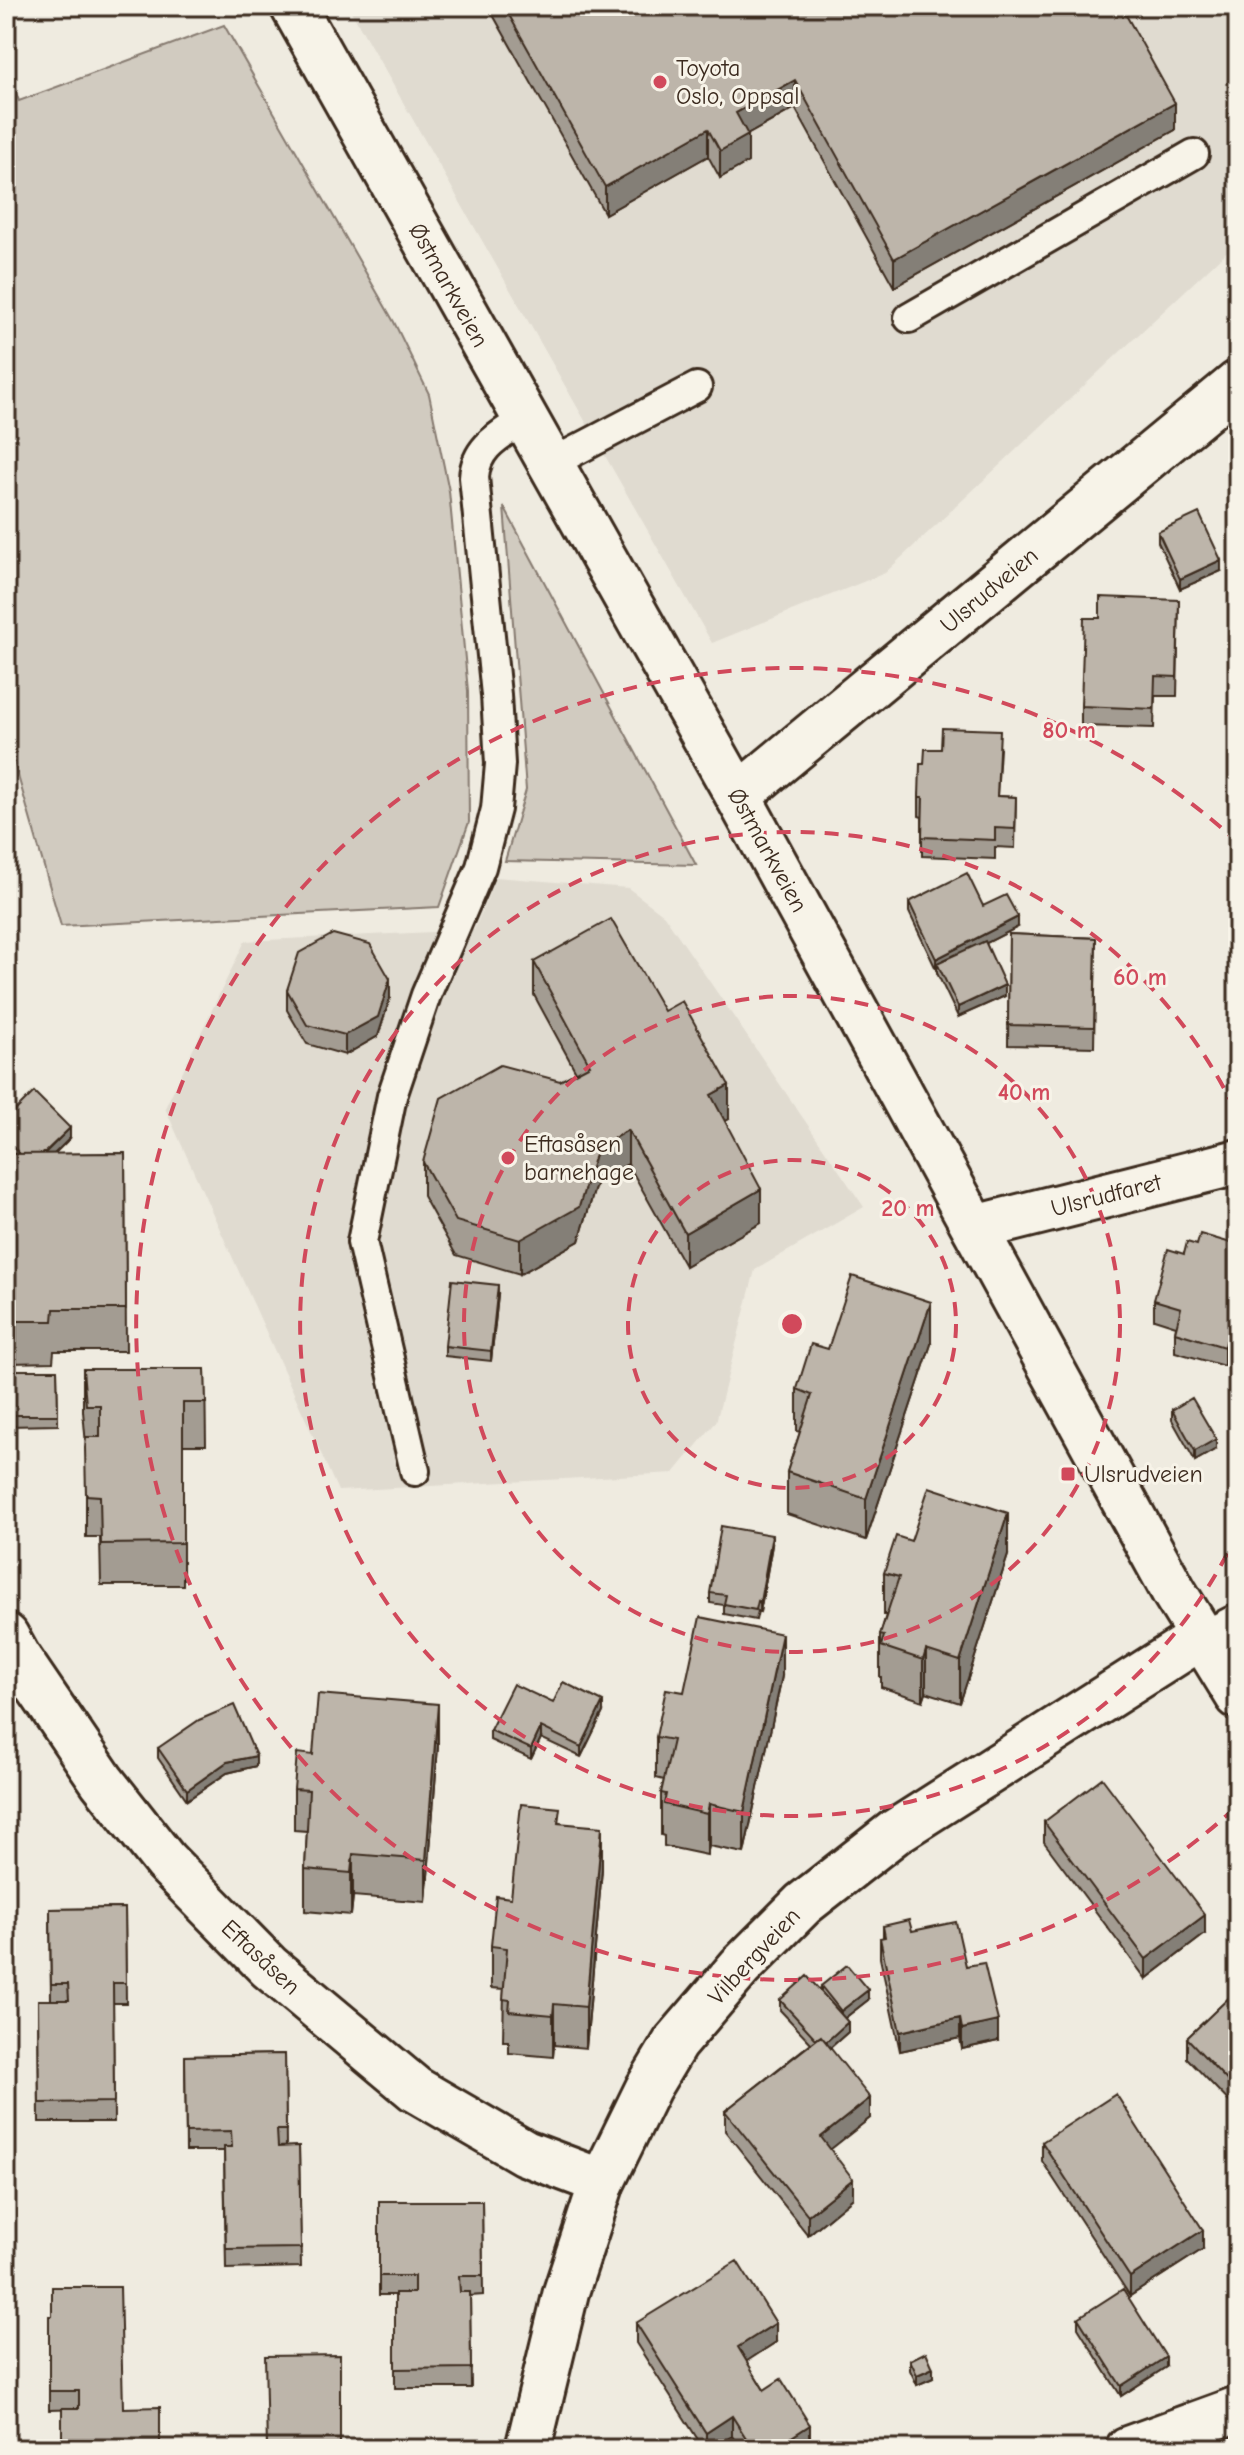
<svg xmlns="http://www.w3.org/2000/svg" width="1244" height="2455" viewBox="0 0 1244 2455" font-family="'Comic Neue',sans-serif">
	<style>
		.built { fill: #e0dbd0 }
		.green { fill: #d1cbc0; stroke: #867a6f; stroke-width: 2 }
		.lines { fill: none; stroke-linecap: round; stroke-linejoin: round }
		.service-casing { stroke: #3b2a1e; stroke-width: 34 }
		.minor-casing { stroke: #3b2a1e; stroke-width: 50 }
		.tertiary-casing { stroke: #3b2a1e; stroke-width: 50 }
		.service { stroke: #f7f3e8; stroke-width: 28 }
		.minor { stroke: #f7f3e8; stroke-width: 44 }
		.tertiary { stroke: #f7f3e8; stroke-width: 44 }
		.wall { fill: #a39c92; stroke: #3b2a1e; stroke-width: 2 }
		.shaded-wall { fill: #847f77; stroke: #3b2a1e; stroke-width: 2 }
		.building { fill: #bdb5aa; stroke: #3b2a1e; stroke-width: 2 }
		.ring { fill: none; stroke: #d1495b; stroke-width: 4; stroke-dasharray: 14 10 }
		.poi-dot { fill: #d1495b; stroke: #f7f3e8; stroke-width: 3 }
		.labels { text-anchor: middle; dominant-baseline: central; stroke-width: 6; stroke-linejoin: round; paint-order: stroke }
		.poi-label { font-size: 24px; fill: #3b2a1e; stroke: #f7f3e8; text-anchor: start }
		.street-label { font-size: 24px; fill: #3b2a1e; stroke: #f7f3e8 }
		.centre { fill: #d1495b; stroke: #f7f3e8; stroke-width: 4 }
		.ring-label { font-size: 24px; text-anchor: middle; font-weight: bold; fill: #d1495b; stroke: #f7f3e8; stroke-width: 6; stroke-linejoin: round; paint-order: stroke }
	</style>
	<rect width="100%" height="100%" fill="#efebe0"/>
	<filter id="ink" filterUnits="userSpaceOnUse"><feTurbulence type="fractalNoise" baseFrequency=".0125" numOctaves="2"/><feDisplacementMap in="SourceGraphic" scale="16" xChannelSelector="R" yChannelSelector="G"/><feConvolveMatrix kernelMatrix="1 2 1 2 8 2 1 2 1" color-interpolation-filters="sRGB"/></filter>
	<g filter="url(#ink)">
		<path class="built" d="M348,6h890v235l-353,332 -173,70z
			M496,877l132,11 36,27 200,292 -109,63 -39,152 -42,51 -336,18 -173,-383 80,-167 229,-11z"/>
		<path class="green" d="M224,25l170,297 35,72 20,97 19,200 1,131 -30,85 -378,19 -55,-192v-669l13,36z
			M504,507l192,358 -191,-4 21,-71z"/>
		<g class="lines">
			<g class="service-casing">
				<path id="service" d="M909,318l285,-164
					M550,464l147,-77
					M415,1471l-53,-229 30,-146 34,-101 55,-128 15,-58 4,-45 -4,-69 -22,-218c2,-31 27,-42 50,-58
					M1201,1637l37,-19"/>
			</g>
			<g class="minor-casing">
				<path id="minor" d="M738,796l500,-413
					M975,1228l263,-66
					M6,1636l11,20 85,125 63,80 104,106 146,122 110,64 77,29
					M528,2449l38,-157 36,-110 46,-94 27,-45 65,-76 63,-63 92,-72 306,-195
					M1128,2449l110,-40"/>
			</g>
			<g class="tertiary-casing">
				<path id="tertiary" d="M293,6l445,790 436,796 64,104"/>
			</g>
			<use href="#service" class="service"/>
			<use href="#minor" class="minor"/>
			<use href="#tertiary" class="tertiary"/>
		</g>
		<path class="wall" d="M488,6h633l54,124 -281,157 -99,-179 -47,26v28l-28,16 -12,-22 -103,58z
			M1158,532l63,39 -41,18 -22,-47z
			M1179,600l-2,96h-22l-1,32 -73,-2v-20l19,-88z
			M1000,749l-3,47 19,1 -1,51 -20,-1v12l-73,-3v-39l-3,-1v-19l5,-33z
			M909,902l74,4 35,21 -32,16 19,53 -47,21 -21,-44v-5l-1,1 -27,-57z
			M1009,934l87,4 -2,109 -86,-2z
			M534,962l130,49 65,108 -4,2 36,102 -76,43 -57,-102 -31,17 -18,60 -59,33 -64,-19 -33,-59v-34l153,-90 -42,-77z
			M287,990l103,8 -12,38 -33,19 -38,-11 -20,-34z
			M1238,1041v34l-8,-21v-10z
			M6,1120l64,18 -16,16 71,-1 1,198h-72l-1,11 -42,1 -1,-11h-4v-198h4l-4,-4z
			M1197,1245h41v120l-13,-4 -1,5 -49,-14v-20l1,-6 -22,-7v-19l30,-46z
			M498,1295l-7,66 -46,-5v-10z
			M931,1344l-65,196 -79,-26v-42l13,-40 -3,-1v-42l31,-40z
			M83,1369h122l1,76h-23v140h-82l-1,-48h-14v-92l-3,-34z
			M6,1370h51l1,55 -51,1z
			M1172,1410l44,39 -21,12 -23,-41z
			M911,1541l97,14 -48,148 -34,-11 -3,9 -42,-14v-10h-1v-42l6,-20h-2v-42z
			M772,1545l-12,67 -2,-1 -2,9 -32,-6v-9l-14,-2v-10z
			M782,1676l-38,177 -35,-7 -2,9 -43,-9v-10l-3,-1v-42l3,-13 -8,-2v-41l28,-45z
			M553,1703l50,9 -22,45 -40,-19 -10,21 -41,-19v-10z
			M438,1746l-12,156 -73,-6 -2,19 -46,-4v-42l2,-38 -13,-1v-41l19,-34z
			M158,1748l98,18 -29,7 -40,27 -29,-42z
			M1044,1822l161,112 -59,45 -102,-137z
			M560,1823l42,46 -16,179 -32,-3 -1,12 -44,-4v-12h-6l1,-52 -13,-1v-42l20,-48z
			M125,1908l1,95h-13l1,119h-75l-1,-122h13l-1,-91z
			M883,1926l29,5 54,35 32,75 -36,8 -2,-11 -60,13 -20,-93v-20h3z
			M821,1986l47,14 -23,18 3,14 -18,16 40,70 -40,31 23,49 -45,37 -83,-104v-20l86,-68 -31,-33v-10l41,-8z
			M1238,1989v122l-51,-53v-20z
			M285,2054l1,93 13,-1 2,121 -75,2 -2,-118h-38l-1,-95z
			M1042,2142l161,107 -73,47 -88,-135z
			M379,2201h103l1,94 -13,1 1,92h-76v-93h-16z
			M49,2316h3l71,92 -74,2z
			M1078,2318l88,49 -45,29 -43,-68z
			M636,2323l140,19 -30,19 18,29 46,55 -7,4h-63l-8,-13 -21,13h-7l-68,-106z
			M910,2360l23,18 -16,7 -7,-15z"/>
		<path class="shaded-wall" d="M795,80v28l-59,33v-28z
			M1175,103v27l-281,157v-28z
			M708,129v27l-103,58v-27z
			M748,135v27l-28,16v-27z
			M1221,560v11l-41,18v-10z
			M1018,917v10l-78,40 -3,-4v5l-1,1v-10z
			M390,979v19l-12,38 -33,19v-20z
			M1005,985v11l-47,21v-10z
			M729,1085v34l-18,10v-34z
			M70,1128v10l-38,38v-10z
			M628,1130v34l-31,17 -18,60 -59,33v-34l77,-92z
			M761,1189v34l-76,43v-33z
			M498,1285v10l-7,66v-10z
			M931,1302v42l-65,196v-41z
			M1225,1342v19l-1,5v-19z
			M1216,1439v10l-21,12v-10z
			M1008,1513v42l-48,148v-42z
			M772,1535v10l-12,67v-10z
			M782,1634v42l-38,177v-41z
			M926,1650v42l-3,9v-41z
			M603,1702v10l-22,45v-10z
			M438,1704v42l-12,156v-42z
			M541,1727v11l-10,21v-10z
			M256,1756v10l-29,7 -40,27v-10l40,-28z
			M709,1804v42l-2,9v-41z
			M602,1827v42l-16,179v-41z
			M353,1854v42l-2,19v-42z
			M1205,1915v19l-59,45v-20z
			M868,1990v10l-27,21v-10z
			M554,2004v41l-1,12v-42z
			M960,2018v20l-60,13v-19z
			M998,2021v20l-36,8v-20z
			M848,2022v10l-26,23v-10z
			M870,2098v20l-49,39v-20z
			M853,2179v19l-45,37v-20z
			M1203,2230v19l-73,47v-19z
			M776,2323v19l-38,25v-20z
			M1166,2357v10l-45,29v-10z
			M933,2368v10l-16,7v-10z
			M732,2416v20l-21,13h-5v-16z
			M810,2425v20l-7,4h-30z"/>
		<path class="building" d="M504,6h617l54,97 -281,156 -99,-179 -59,33 12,22 -28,16 -12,-22 -103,58z
			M1199,513l22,47 -41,19 -22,-47z
			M1100,597l79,3 -2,77 -22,-1 -1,33 -73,-3 3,-88h16z
			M942,728l58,2 -3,66 19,1 -1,32 -20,-1v12l-73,-3 1,-40h-4l1,-33h4l1,-15h16z
			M967,873l16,33 23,-11 12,22 -82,42 -27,-57z
			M611,919l53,92 18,-10 47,84 -18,10 50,94 -76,44 -57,-103 -31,18 -18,59 -59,33 -64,-19 -33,-59 18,-64 59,-33 60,16 30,-16 -56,-103z
			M333,934l37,10 20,35 -12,38 -33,18 -38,-10 -20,-35 12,-37z
			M1009,934l87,4 -2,89 -86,-2z
			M985,941l20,44 -47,22 -21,-44z
			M1238,1041v24l-8,-21z
			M34,1092l36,36 -27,26h-23l-14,-14v-20z
			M125,1153l1,156h-72l-1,12h-42l-1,-11h-4v-156z
			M1200,1234l38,11v101l-13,-4 -1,5 -49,-15 6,-24 -27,-8 14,-51 16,5 3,-12 10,3z
			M852,1276l79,26 -65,197 -79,-27 25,-77 -15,-6 14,-45 17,5z
			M452,1280l46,5 -7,66 -46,-5z
			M83,1369h122l1,34h-23v140l-82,1 -1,-48 -14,-1 -1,-47 1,-11h14v-32h-14z
			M6,1370h51l1,45h-51z
			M1192,1398l24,41 -21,12 -23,-41z
			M929,1487l79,26 -48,148 -34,-11 -3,10 -42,-14 3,-10 -4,-1 19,-58 -15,-4 12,-37 15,5z
			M721,1526l51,9 -12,67 -2,-1 -2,9 -32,-6 2,-9 -16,-2z
			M700,1617l82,17 -38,178 -35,-8 -2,10 -43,-10 2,-10 -5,-1 12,-53 -17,-3 10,-48 18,3z
			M563,1682l40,20 -22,45 -40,-20 -10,22 -41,-19 23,-46 40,19z
			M318,1694l120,10 -12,156 -73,-6 -2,19 -46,-4 4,-79 -15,-1 3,-36 16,2z
			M234,1705l22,51 -29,6 -40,28 -29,-42 41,-28z
			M1102,1778l103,137 -59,44 -102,-137z
			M521,1804l39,4 -2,15 44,4 -16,180 -32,-3 -1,11 -44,-4 1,-11 -7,-1 4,-51 -16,-2 5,-50 15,2z
			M125,1908l1,75h-13l1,119 -75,1 -1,-103h31l-1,-16h-17l-1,-75z
			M909,1920l3,11 44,-9 10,44 18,-3 14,58 -36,8 -2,-11 -60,14 -20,-94 5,-1 -2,-11z
			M847,1965l21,25 -27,21 -20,-25z
			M807,1976l41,46 -22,20 -5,-6 -5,3 -36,-39z
			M1238,1989v103l-51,-54z
			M821,2036l49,62 -49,39 32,42 -45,36 -83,-104z
			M285,2054l1,76h-9l1,17 21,-1 2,102 -75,1 -2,-102h8l-1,-16 -45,1 -1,-76z
			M1116,2094l87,136 -73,47 -88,-135z
			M379,2201h103l1,75h-24l1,16h10l1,76 -76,1v-76h19v-17h-35z
			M737,2261l39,62 -38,24 26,43 17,-11 29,46 -37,24h-20l-21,-33 -26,17 -70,-110z
			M52,2287h68l3,121 37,-1v42h-98v-41h17v-17h-30v-75h3z
			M1123,2289l43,68 -45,29 -43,-68z
			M926,2352l7,16 -16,7 -7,-15z
			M340,2355v94h-73l-2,-93z"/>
	</g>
	<g class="ring">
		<circle cx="792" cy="1324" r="164"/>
		<circle cx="792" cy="1324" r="328"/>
		<path d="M1238 1532A492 492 0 1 1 1238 1116"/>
		<path d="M1235 1808A656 656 0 1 1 1235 840"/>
	</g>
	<g class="poi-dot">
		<circle cx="660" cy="82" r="8"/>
		<circle cx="508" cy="1158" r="8"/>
		<rect x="1060" y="1466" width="16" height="16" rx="4"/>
	</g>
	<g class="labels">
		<g class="poi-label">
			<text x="676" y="68">Toyota<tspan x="676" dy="28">Oslo, Oppsal</tspan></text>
			<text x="524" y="1144">Eftasåsen<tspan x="524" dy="28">barnehage</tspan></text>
			<text x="1084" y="1474">Ulsrudveien</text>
		</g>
		<g class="street-label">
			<text transform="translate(449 285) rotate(61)">Østmarkveien</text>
			<text transform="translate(989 590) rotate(-40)">Ulsrudveien</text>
			<text transform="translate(768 850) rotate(61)">Østmarkveien</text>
			<text transform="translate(1106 1195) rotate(-14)">Ulsrudfaret</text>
			<text transform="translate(754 1956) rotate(-47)">Vilbergveien</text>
			<text transform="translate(261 1957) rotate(43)">Eftasåsen</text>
		</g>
	</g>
	<circle cx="792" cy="1324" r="12" class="centre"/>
	<g class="ring-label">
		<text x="1069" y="738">80 m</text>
		<text x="1140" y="985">60 m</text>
		<text x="1024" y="1100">40 m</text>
		<text x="908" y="1216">20 m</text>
	</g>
	<rect width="1244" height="2455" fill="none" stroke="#f7f3e8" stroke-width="32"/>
	<rect x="16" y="16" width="1212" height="2423" fill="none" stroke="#3b2a1e" stroke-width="3" filter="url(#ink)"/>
</svg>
